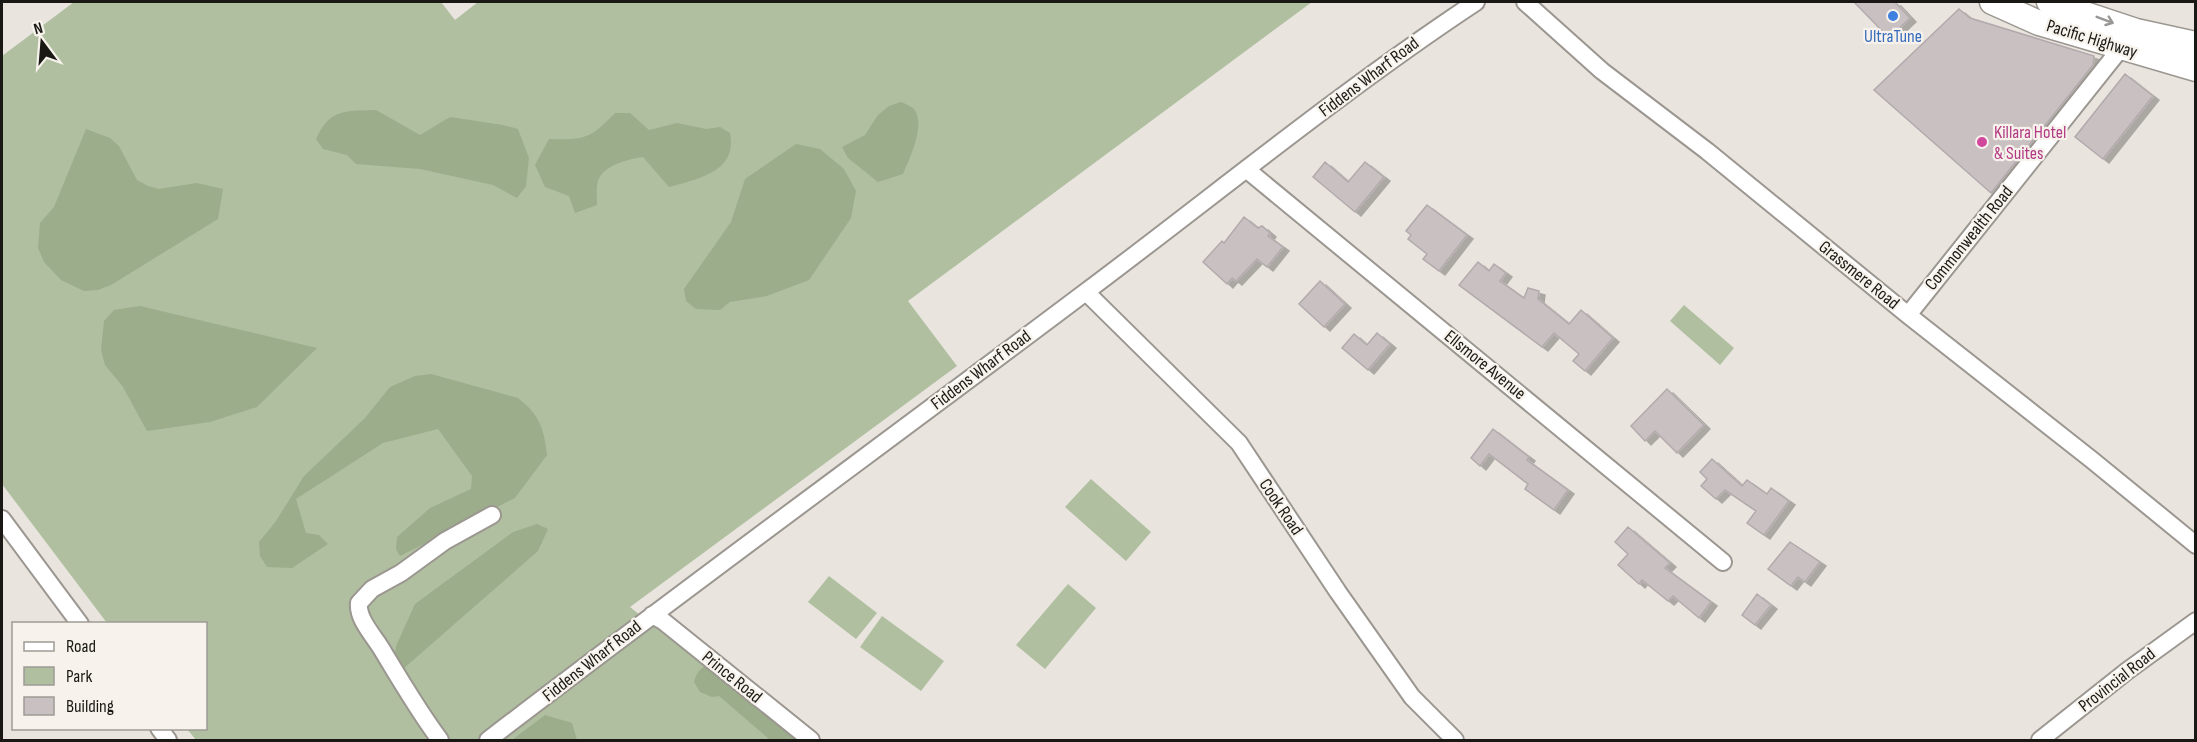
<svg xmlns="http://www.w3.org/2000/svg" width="2197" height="742" viewBox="0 0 2197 742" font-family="'Sofia Sans Condensed',sans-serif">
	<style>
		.green { fill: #afbfa0 }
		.forest { fill: #9bad8b }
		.building { fill: #c9c0c2; stroke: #b2aaac; stroke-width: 1.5; filter: url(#shadow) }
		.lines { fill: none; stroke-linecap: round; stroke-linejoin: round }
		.minor-casing { stroke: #9b9690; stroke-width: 20 }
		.highway-casing { stroke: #9b9690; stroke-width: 27 }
		.minor { stroke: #fff; stroke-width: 16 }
		.highway { stroke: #fff; stroke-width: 24 }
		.oneway { stroke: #989796 }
		.shop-dot { fill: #3f7fe0; stroke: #f7f2eb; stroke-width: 2 }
		.hotel-dot { fill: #d1479c; stroke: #f7f2eb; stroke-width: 2 }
		.labels { text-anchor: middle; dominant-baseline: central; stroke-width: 4.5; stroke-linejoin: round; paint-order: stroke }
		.shop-label { font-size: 18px; fill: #366cbe; stroke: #f7f2eb }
		.street-label { font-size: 18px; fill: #191815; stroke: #f7f2eb }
		.hotel-label { font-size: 18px; fill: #b23c85; stroke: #f7f2eb; text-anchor: start }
	</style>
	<defs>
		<filter id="shadow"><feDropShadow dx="6" dy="4" stdDeviation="0" flood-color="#0004"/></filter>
	</defs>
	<rect width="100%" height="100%" fill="#e9e4de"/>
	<path class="green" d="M74,2h367l14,18 23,-18h834l-404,299 49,65 -327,241 167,133h-601l-9,-11 19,-1v-104l-99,-1 -105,-139v-428z
		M1684,305l50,43 -14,17 -50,-44z
		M1091,479l60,53 -25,29 -61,-54z
		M829,576l48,37 -21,26 -48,-37z
		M1068,584l28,24 -51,61 -29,-24z
		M882,616l62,45 -23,30 -61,-44z"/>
	<path class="forest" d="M901,102c5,2 10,4 13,7 12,15 -4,49 -11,65l-25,8 -30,-24 -6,-11 23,-12 13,-20 11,-9z
		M376,110l44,25 30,-18 53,8 15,4 11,29 -3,28 -9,12 -24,-13 -73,-16 -64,-5 -9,-9 -24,-6 -7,-10c14,-31 30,-28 60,-29z
		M615,113h15l19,17 28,-7 29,6 14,-2 10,6c8,39 -33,46 -61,54l-26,-30c-14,2 -40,8 -45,24 -2,7 -1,17 -1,24l-22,8 -6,-17 -24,-9 -10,-22 14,-26c36,1 41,0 66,-26z
		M86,129l24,9 9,8 18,34 11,6 11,3 38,-6 26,6 -5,30 -107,66 -13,5 -14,1 -23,-11 -17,-18 -6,-14 2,-25 14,-16z
		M796,144l24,5 24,20 12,22 -5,27 -42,62 -42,16 -37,6 -10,8 -24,-1 -10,-8 -2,-12 47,-67 14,-43z
		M140,306l177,42 -60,59 -47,15 -63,9 -24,-44 -18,-22 -4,-15 3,-29 10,-11z
		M431,374l87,24c22,17 26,31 29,57l-32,43 -115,58 -4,-7 1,-12 33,-29 41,-19 1,-13 -34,-47 -55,14 -87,56 10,34 13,2 9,9 -36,24 -25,-1 -7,-11 -1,-14 17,-21 28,-45 61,-58 25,-31 25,-11z
		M537,524l11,5 -10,22 -135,118 -9,-10 2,-13 19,-42 98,-72z
		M709,664l96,76h-35l-51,-44 -7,1 -12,-5 -6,-10c2,-9 7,-15 15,-18z
		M545,715l27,8 5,17h-65z"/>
	<path class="building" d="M1854,2h41l15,16 -21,20z
		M1959,9l11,9 124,38 -1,9 -102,128 -117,-103z
		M2125,74l28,22 -50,63 -28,-22z
		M1325,162l23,20 17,-20 19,15 -29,35 -42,-35z
		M1427,205l40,30 -28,36 -16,-12 4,-5 -19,-15 3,-4 -5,-4z
		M1244,217l14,11 4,-2 8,7 -2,3 15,11 -16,20 -10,-8 -21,22 -4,-3 -5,6 -24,-22 19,-21 2,2z
		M1478,262l11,9 5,-7 12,9 -6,8 24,17 4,-10 11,3 -1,8 31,25 12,-14 32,28 -28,33 -12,-10 6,-7 -25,-21 -12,14 -83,-62z
		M1320,281l25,23 -21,23 -25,-23z
		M1377,333l13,11 -22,26 -26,-22 12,-14 13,11z
		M1667,389l37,36 -27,28 -22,-22 -10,10 -14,-15z
		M1493,429l36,28 -2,3 41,30 -14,20 -29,-21 3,-5 -39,-30 -9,12 -9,-8z
		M1712,459l30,27 5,-6 20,14 4,-6 18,13 -25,34 -17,-12 9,-12 -31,-21 -9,9 -15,-13 6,-7 -7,-7z
		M1628,527l42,36 -5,5 46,34 -12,16 -26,-22 -5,5 -26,-21 -3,4 -21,-19 10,-11 -13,-12z
		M1790,542l30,20 -15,20 -7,-5 -7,9 -23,-17z
		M1757,594l14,11 -16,20 -13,-10z"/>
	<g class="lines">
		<g class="minor-casing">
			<path id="minor" d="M1525,2l77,69 105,80 201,164 184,145 104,85
				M1246,169l477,393
				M1086,292l153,151 99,149 74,105 43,43
				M1908,315l213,-267
				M2,519l78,105
				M652,615l11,6 148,119
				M159,728l9,12
				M440,740c-21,-28 -38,-57 -56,-87 -8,-15 -27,-33 -25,-50l13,-14 29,-16 44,-32 47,-26
				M488,740c197,-151 397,-297 595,-446 131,-98 257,-202 393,-292
				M2040,740l87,-69 69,-50"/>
		</g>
		<g class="highway-casing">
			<path id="highway" d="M1992,2l47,21 157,46
				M2049,2l87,29 60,13"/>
		</g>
		<use href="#minor" class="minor"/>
		<use href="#highway" class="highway"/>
	</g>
	<defs><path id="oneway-shaft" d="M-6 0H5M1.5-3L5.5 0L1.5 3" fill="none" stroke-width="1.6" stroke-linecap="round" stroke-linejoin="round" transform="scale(1.5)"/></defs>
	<use class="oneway" href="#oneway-shaft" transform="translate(2105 20) rotate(21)"/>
	<circle class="shop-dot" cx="1893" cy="16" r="6"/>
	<circle class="hotel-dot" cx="1982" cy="142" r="6"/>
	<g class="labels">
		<g class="shop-label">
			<text x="1893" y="36">UltraTune</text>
		</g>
		<g class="street-label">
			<text transform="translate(2092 39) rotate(17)">Pacific Highway</text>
			<text transform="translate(1369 77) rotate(-37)">Fiddens Wharf Road</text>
			<text transform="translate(1969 238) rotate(-51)">Commonwealth Road</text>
			<text transform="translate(1859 275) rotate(39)">Grassmere Road</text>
			<text transform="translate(1485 365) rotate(39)">Ellsmore Avenue</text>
			<text transform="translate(981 370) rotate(-37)">Fiddens Wharf Road</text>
			<text transform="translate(1281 507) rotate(56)">Cook Road</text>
			<text transform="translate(592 661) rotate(-38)">Fiddens Wharf Road</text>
			<text transform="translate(732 677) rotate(39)">Prince Road</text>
			<text transform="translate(2117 680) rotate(-38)">Provincial Road</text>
		</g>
		<g class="hotel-label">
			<text x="1994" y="132">Killara Hotel<tspan x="1994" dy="21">&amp; Suites</tspan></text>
		</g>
	</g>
	<rect width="2197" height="742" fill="none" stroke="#191815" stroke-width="6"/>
	<rect x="12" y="622" width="195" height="108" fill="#f7f2eb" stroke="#9e9b95" stroke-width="1.5"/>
	<rect x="24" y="642" width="30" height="9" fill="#ffffff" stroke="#9e9b95" stroke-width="1.5"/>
	<text x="66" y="652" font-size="18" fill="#191815">Road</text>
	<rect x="24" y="667" width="30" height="18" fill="#afbfa0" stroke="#9e9b95" stroke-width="1.5"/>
	<text x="66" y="682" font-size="18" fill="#191815">Park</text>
	<rect x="24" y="697" width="30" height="18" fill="#c9c0c2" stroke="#9e9b95" stroke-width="1.5"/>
	<text x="66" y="712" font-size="18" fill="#191815">Building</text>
	<g transform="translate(42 42) rotate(344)" stroke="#f7f2eb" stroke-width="4.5" paint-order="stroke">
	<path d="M0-4.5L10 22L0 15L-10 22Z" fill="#191815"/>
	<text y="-9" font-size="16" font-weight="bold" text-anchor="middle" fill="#191815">N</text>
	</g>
</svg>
